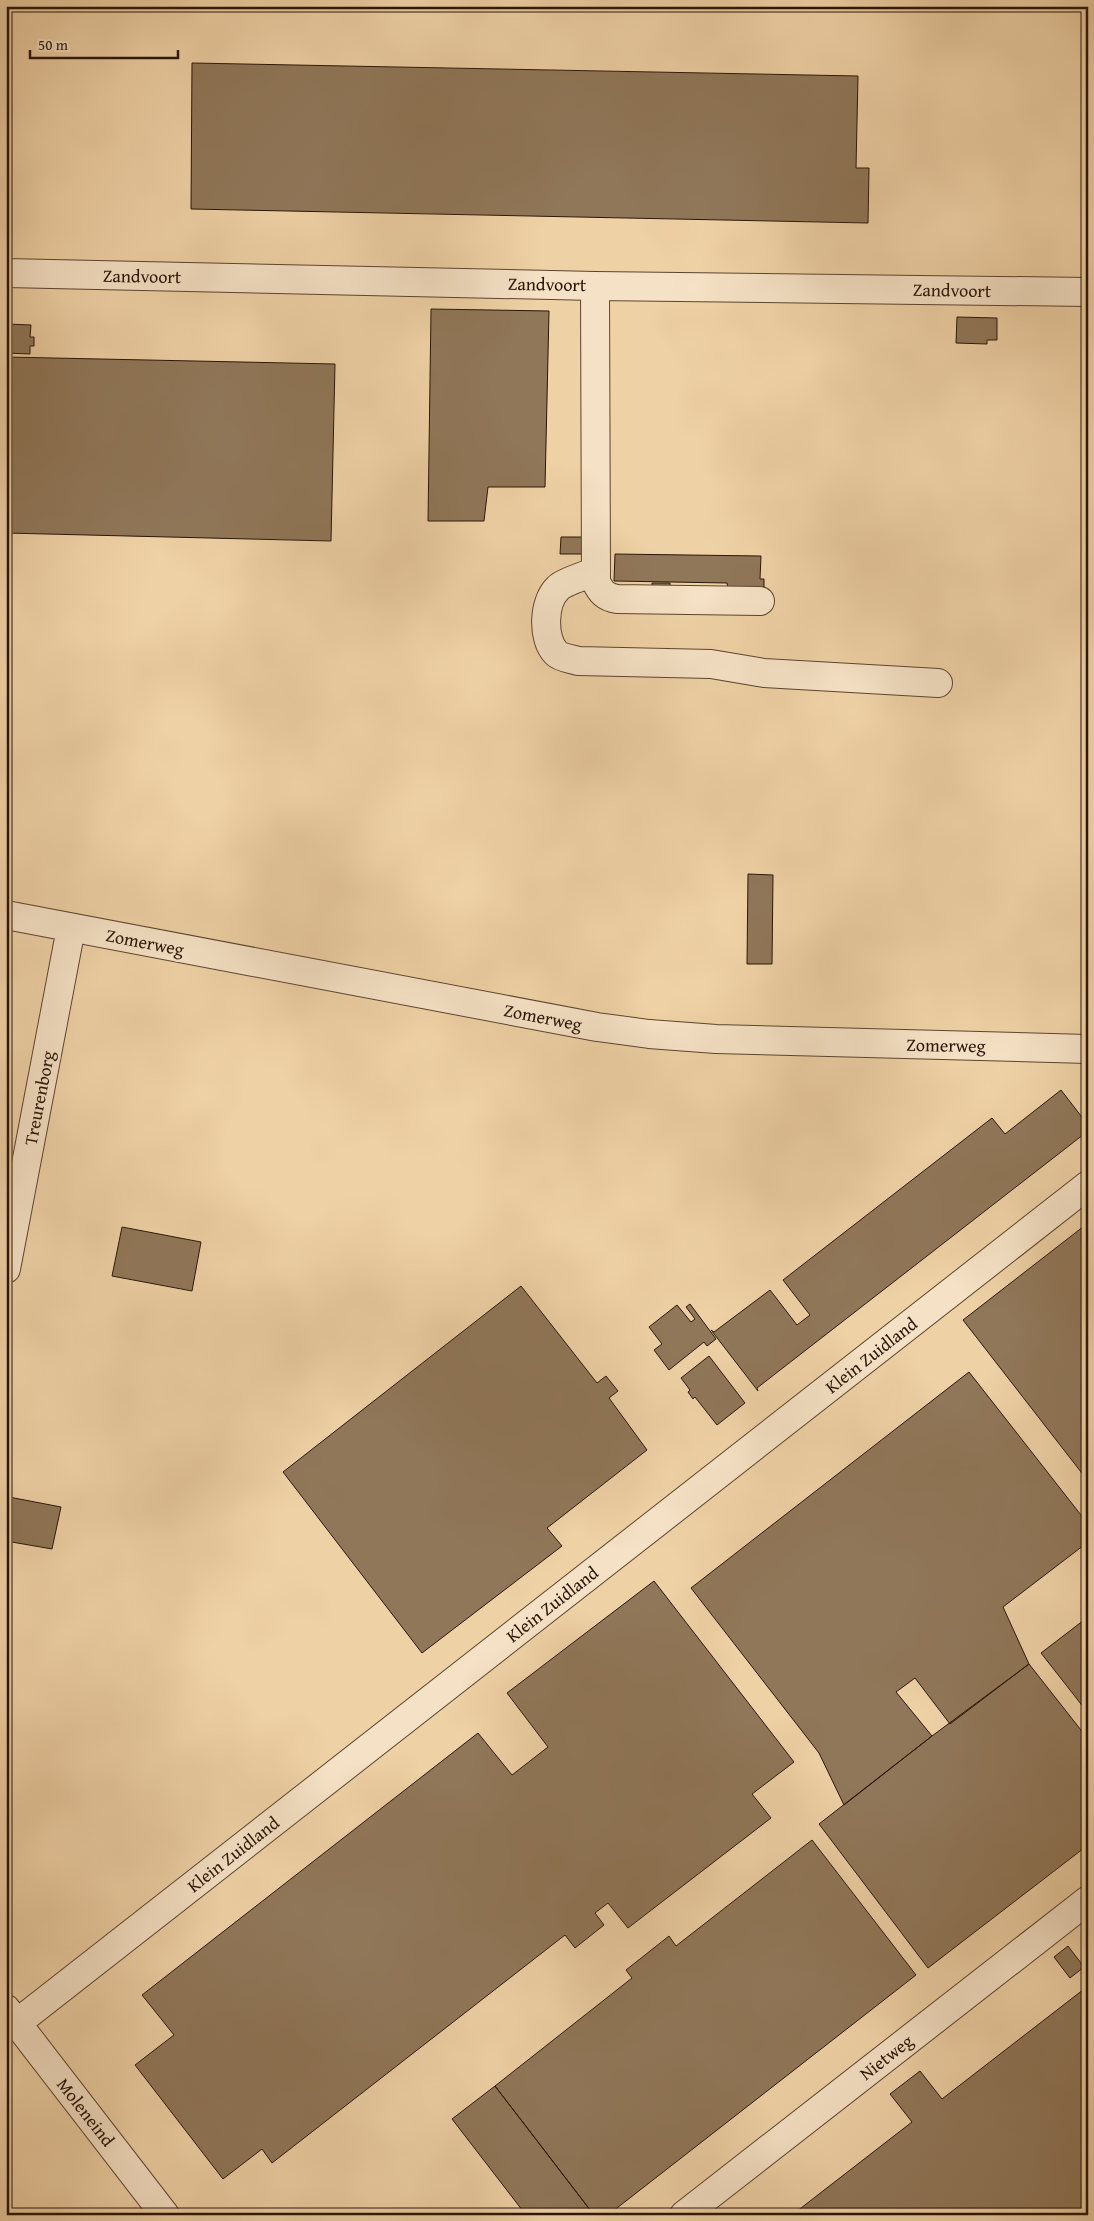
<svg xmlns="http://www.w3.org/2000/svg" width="1094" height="2221" viewBox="0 0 1094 2221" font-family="'Gentium Book Plus',serif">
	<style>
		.building { fill: #907759; stroke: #2a1606 }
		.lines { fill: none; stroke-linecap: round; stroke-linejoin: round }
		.minor-casing { stroke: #5b452e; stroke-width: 30 }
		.minor { stroke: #f5e1c5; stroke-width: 28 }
		.labels { text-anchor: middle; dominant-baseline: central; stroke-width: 5; stroke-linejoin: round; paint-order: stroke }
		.street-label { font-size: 18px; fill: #2a1606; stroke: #f5e1c5 }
	</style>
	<rect width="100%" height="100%" fill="#efd1a6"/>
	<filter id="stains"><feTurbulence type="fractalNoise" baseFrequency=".004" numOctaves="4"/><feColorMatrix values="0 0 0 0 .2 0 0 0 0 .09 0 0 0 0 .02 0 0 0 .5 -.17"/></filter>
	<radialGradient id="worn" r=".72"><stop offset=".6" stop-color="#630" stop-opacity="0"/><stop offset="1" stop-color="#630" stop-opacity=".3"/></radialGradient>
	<path class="building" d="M192,63l666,13 -2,92h13l-1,55 -677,-14z
		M431,309l118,2 -4,176h-57l-4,34h-56z
		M957,317l40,1v22h-10v4l-31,-1z
		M6,324l25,1 -1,12h4v9h-4v8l-24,-1z
		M6,357l329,7 -4,177 -325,-8z
		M561,537h21v17h-22z
		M615,554l146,2 -1,23h4v18h-34l-3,-14 -113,-2z
		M652,583h18v9h-18z
		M748,874l25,1 -1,89h-25z
		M1061,1090l27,35v6l-331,257 1,3 -47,-61 3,2 56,-42 27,35 13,-10 -27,-35 209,-162 13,16z
		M1088,1223v258l-125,-161z
		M122,1227l79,15 -9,49 -80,-15z
		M521,1286l76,97 9,-7 12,15 -9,7 38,52 -100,78 15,18 -140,107 -139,-181z
		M690,1304l26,35 -9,7 -3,-4 -35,28 -15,-20 8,-6 -13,-17 28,-22 14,17 4,-3 -9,-12z
		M709,1356l36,47 -28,22 -22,-28 -2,2 -5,-7 2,-2 -9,-12z
		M969,1372l119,152v18l-85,65 26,57 -79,60 -35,-46 -19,14 36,44 -88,69 -25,-52 -128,-165z
		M9,1497l52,10 -9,42 -46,-8v-30z
		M654,1581l140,181 -42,32 19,24 -143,110 -20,-25 -13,10 9,12 -29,23 -10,-13 -293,228 -10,-14 -39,30 -88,-114 39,-30 -32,-40 336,-262 34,42 36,-28 -41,-54z
		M1088,1617v96l-47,-60z
		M1029,1664l59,75v106l-160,123 -109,-144 113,-88z
		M812,1840l104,135 -308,240h-14l-99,-129 137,-108 -6,-8 43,-34 7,10z
		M1068,1946l16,21 -14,11 -16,-21z
		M1088,1986v229h-296l120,-93 -22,-28 30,-23 22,28z
		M495,2086l99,129h-68l-74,-96z"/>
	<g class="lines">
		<g class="minor-casing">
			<path id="minor" d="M6,273l589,13 493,6
				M595,286l1,296c5,10 9,15 21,17l143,2
				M596,571c-9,4 -32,11 -38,17 -15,14 -16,51 -2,65 5,5 16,6 22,8l133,3 53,9 174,10
				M6,915l591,112 52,7 67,5 372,10
				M6,1269l65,-341
				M6,2009l159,206
				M17,2023l1071,-838
				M684,2215l404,-315"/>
		</g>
		<use href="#minor" class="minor"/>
	</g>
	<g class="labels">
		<g class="street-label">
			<text transform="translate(142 276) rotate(1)">Zandvoort</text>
			<text transform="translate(547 284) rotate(1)">Zandvoort</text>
			<text transform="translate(952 290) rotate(1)">Zandvoort</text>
			<text transform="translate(145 942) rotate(11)">Zomerweg</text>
			<text transform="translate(543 1017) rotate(11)">Zomerweg</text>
			<text transform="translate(946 1045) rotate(1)">Zomerweg</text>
			<text transform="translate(39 1098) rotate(-79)">Treurenborg</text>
			<text transform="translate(871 1355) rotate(-38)">Klein Zuidland</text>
			<text transform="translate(552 1604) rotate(-38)">Klein Zuidland</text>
			<text transform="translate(233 1854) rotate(-38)">Klein Zuidland</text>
			<text transform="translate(886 2057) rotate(-38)">Nietweg</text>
			<text transform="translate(86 2112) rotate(52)">Moleneind</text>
		</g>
	</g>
	<rect width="1094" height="2221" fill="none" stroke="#efd1a6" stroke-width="25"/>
	<rect x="8" y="8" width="1079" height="2206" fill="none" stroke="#2a1606" stroke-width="2.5"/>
	<rect x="12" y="12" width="1069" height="2196" fill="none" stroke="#2a1606"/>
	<path d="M30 50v8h148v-8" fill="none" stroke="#2a1606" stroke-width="2.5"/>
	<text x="38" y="50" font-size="15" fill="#2a1606" stroke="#f5e1c5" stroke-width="4" paint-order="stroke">50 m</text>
	<rect width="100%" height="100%" filter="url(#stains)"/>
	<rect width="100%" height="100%" fill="url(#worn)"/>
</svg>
